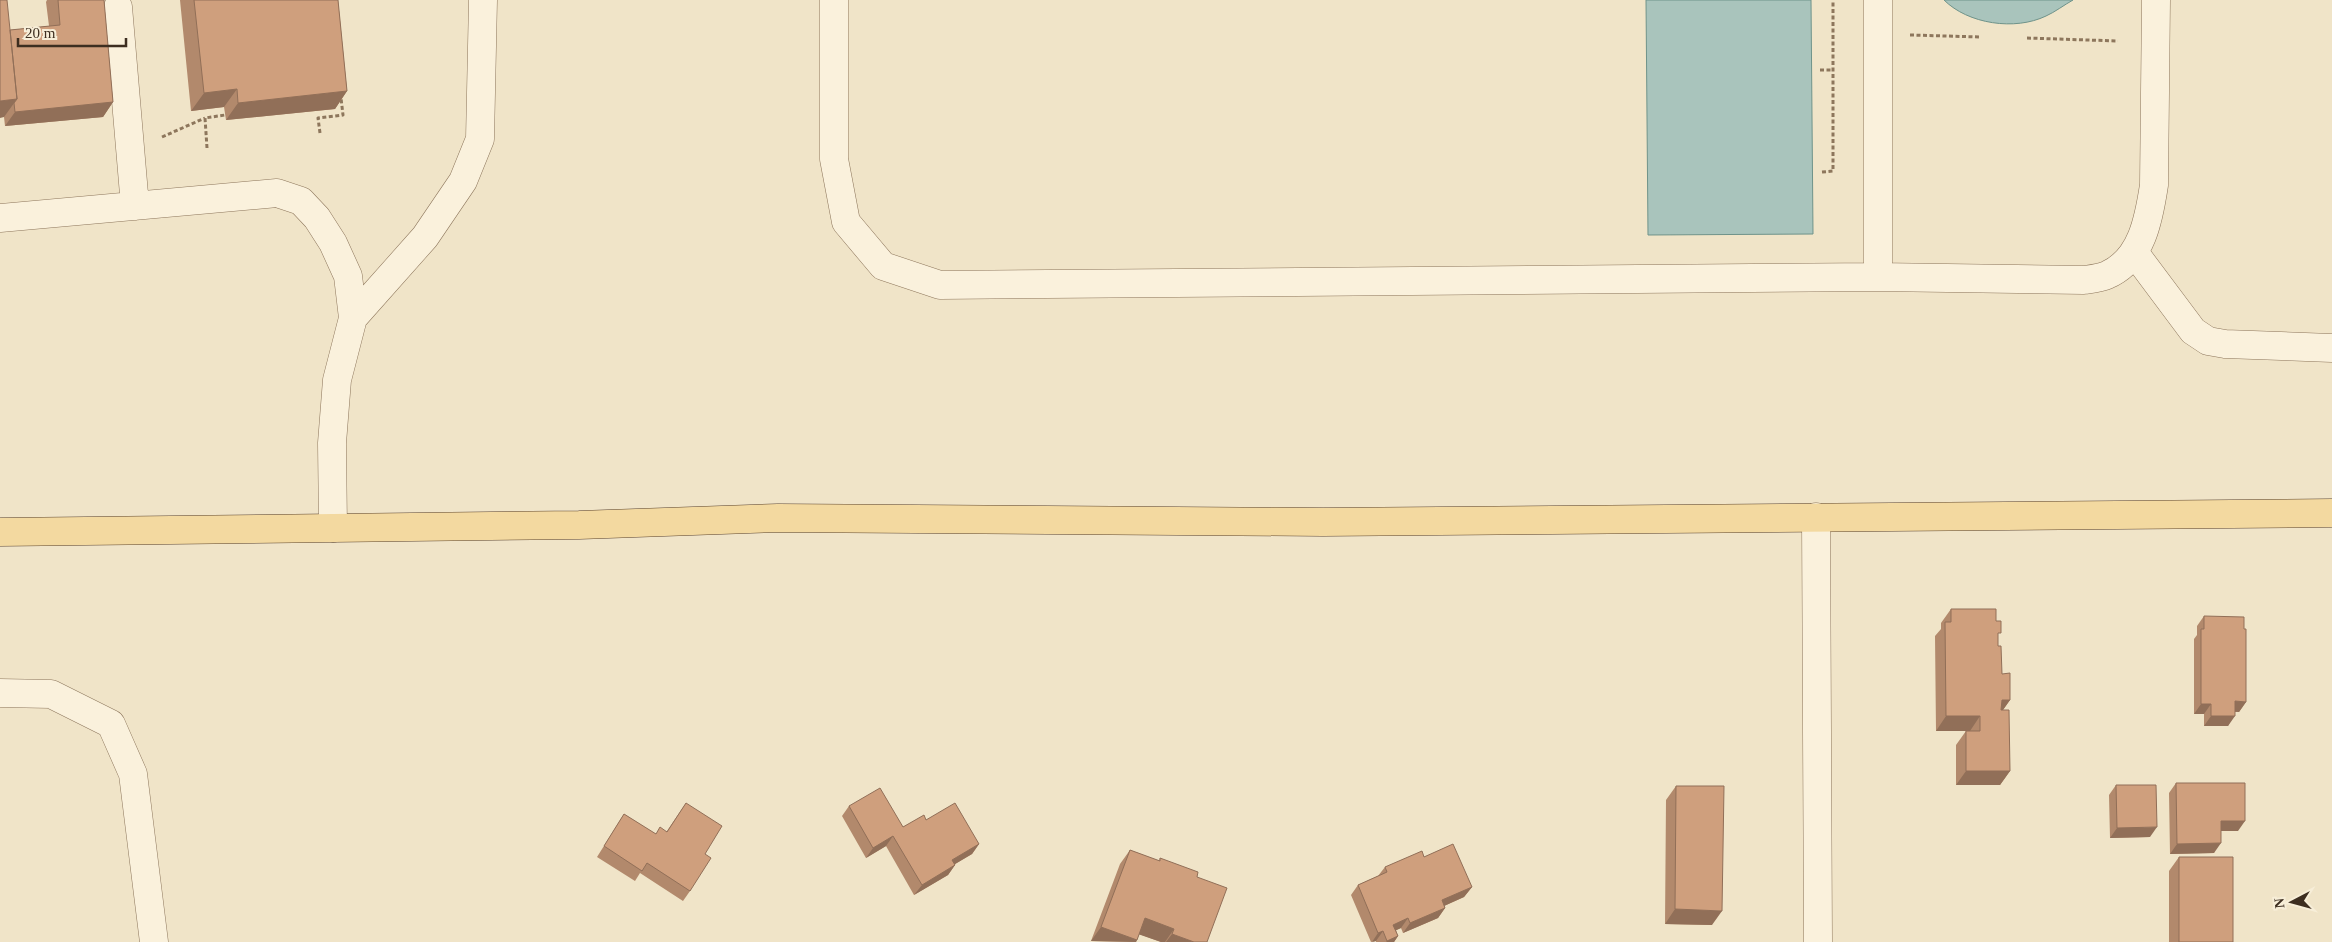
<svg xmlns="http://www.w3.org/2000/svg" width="2332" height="942" viewBox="0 0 2332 942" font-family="'Times New Roman',serif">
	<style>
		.water { fill: #a9c4bc; stroke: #6f938a }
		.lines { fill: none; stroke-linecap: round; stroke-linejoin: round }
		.minor-casing { stroke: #8d765c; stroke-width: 29 }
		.major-casing { stroke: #5b4430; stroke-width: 29 }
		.path { stroke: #8d765c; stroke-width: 3; stroke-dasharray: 4 2.5; stroke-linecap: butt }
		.minor { stroke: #faf1dc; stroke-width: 28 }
		.major { stroke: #f3d9a0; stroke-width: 28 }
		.wall { fill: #b2896c }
		.shaded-wall { fill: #916f58 }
		.building { fill: #cf9f7d; stroke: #916f58 }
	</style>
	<rect width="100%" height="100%" fill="#f0e4c8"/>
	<path class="water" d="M1646,0h165l2,234 -165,1z
		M1944,0h129c-9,5 -18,12 -27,16 -31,15 -78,8 -102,-16z"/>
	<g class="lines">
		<g class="minor-casing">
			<path id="minor" d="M834,0v159l12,63 37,44 57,19 938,-8 206,3c7,-1 17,-2 23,-5 35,-15 42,-57 47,-90l2,-185
				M1878,0v277
				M118,7l17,199
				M0,218l277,-25 24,8 16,17 16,25 15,33 5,42 -16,62 -5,63 1,85
				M2134,252l59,79 15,10 17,3 107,4
				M353,318l72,-81 38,-56 17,-42 3,-139
				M1816,517l2,425
				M0,693l51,1 60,30 22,50 21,168"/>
		</g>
		<g class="major-casing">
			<path id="major" d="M0,532l579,-7 199,-7 545,4 1009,-9"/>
		</g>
		<path class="path" d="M1910,35l70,2
			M2027,38l91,3
			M1820,70h13
			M320,133l-2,-15 25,-3 -2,-17
			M162,137l43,-19
			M207,148l-2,-30 20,-3
			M1822,172l11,-1v-171"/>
		<use href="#minor" class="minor"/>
		<use href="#major" class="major"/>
	</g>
	<path class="wall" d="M47,0h57l9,102 -10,15 -98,9 -1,-9 6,-87 39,-4 -3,-24z
		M180,0h158l9,91 -12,18 -109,11 -2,-13 -33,4z
		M1951,609l45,12 2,25 4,28 8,26 -7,10 7,61 -10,14h-44v-40l10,-14h4h-34l-1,-95 6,-7v-6z
		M2204,616l42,86 -7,10h-4l-7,14h-24v-12h-10v-75l3,-4v-9z
		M2176,783l62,48h-17l-7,22 -44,1 -1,-61z
		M2116,785l34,52 -40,1 -1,-43z
		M1676,786l36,139 -47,-1 1,-124z
		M686,803l19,51 -15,37 -7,10 -43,-28 -5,8 -38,-24 27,-43 31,20 12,-3z
		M849,806l54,21 23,-7 53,24 -7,10 -17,10v1l-7,10 -34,20 -28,-49 -20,12 -24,-42z
		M1130,850l29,11 1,-3 37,19 10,65h-46l-22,-8 -3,8 -45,-1 29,-77z
		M1424,857l48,30 -8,10 -20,9 1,2 -7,10 -35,15 -2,-5 -5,2 2,6 -4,6h-18v-1l-5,1 -20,-47 7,-10 20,-9 7,-9z
		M2179,857l54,85h-64v-71z"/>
	<path class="shaded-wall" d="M237,89l-13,18 -33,4 13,-18z
		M347,91l-12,18 -109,11 12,-17z
		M17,99l-13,18 -4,1v-17z
		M113,102l-10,15 -98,9 10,-14z
		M2002,700h8l-10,14z
		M2235,701l11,1 -7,10 -11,-1z
		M2201,704h10l-7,10h-10z
		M1946,716h34l-10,15h-34z
		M2211,716h24l-7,10h-24z
		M1966,771h44l-10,14h-44z
		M2221,821h24l-7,10h-24z
		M2157,827l-7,10 -40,1 7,-10z
		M893,836l-7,10 -20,12 7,-10z
		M2221,843l-7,10 -44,1 7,-10z
		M979,844l-7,10 -27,16 7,-10z
		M955,865l-7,10 -34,20 8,-10z
		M1472,887l-8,10 -29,13 7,-10z
		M1445,908l-7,10 -35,15 7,-10z
		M1675,909l47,2 -10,14 -47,-1z
		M1145,918l29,11 -9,13h-4l-26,-9z
		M1408,918l-7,10 -15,7 7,-10z
		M1101,927l36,13 -1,2 -45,-1z
		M1383,931l-7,10 -4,1 6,-9z
		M1172,934l22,8h-28z
		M1398,936l-4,6h-8l1,-1z"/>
	<path class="building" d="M0,0h7l10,99 -17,2z
		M58,0h46l9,102 -98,10 -1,-9 3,-4 -7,-69 50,-5z
		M194,0h144l9,91 -109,12 -1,-14 -33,4z
		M1951,609h45v12h5v12h-3v13h3l1,28 8,-1v27h-8l-1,10h8l1,61h-44v-40h14v-15h-34l-1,-94h6z
		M2204,616l40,1v12h2v73l-11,-1v15h-24v-12h-10v-75h3z
		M2176,783h69v38h-24v22l-44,1z
		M2116,785h40l1,42 -40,1z
		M1676,786h48l-2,125 -47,-2z
		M880,788l23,39 21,-12 2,5 29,-17 24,41 -27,16 3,5 -33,20 -29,-49 -20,12 -24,-42z
		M686,803l36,23 -17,28 6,4 -21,33 -43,-28 -5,8 -38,-25 20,-32 32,20 4,-7 7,5z
		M1453,844l19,43 -30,13 3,8 -35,15 -2,-5 -15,7 5,11 -11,5 -4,-10 -5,2 -20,-48 29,-13 -2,-5 37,-16 2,6z
		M1130,850l30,11v-3l38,14 -1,5 30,11 -20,54h-13l-22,-8 2,-5 -29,-11 -8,22 -36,-13z
		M2179,857h54v85h-54z"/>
	<g transform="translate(2292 902) rotate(264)" stroke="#f7eed8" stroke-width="4" paint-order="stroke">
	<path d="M0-4L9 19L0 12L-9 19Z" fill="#3d2e20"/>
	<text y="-8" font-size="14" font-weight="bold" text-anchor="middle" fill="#3d2e20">N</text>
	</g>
	<path d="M18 38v8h108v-8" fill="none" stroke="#3d2e20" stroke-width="2.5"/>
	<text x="25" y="38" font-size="15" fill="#3d2e20" stroke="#f7eed8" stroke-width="4" paint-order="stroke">20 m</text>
</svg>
